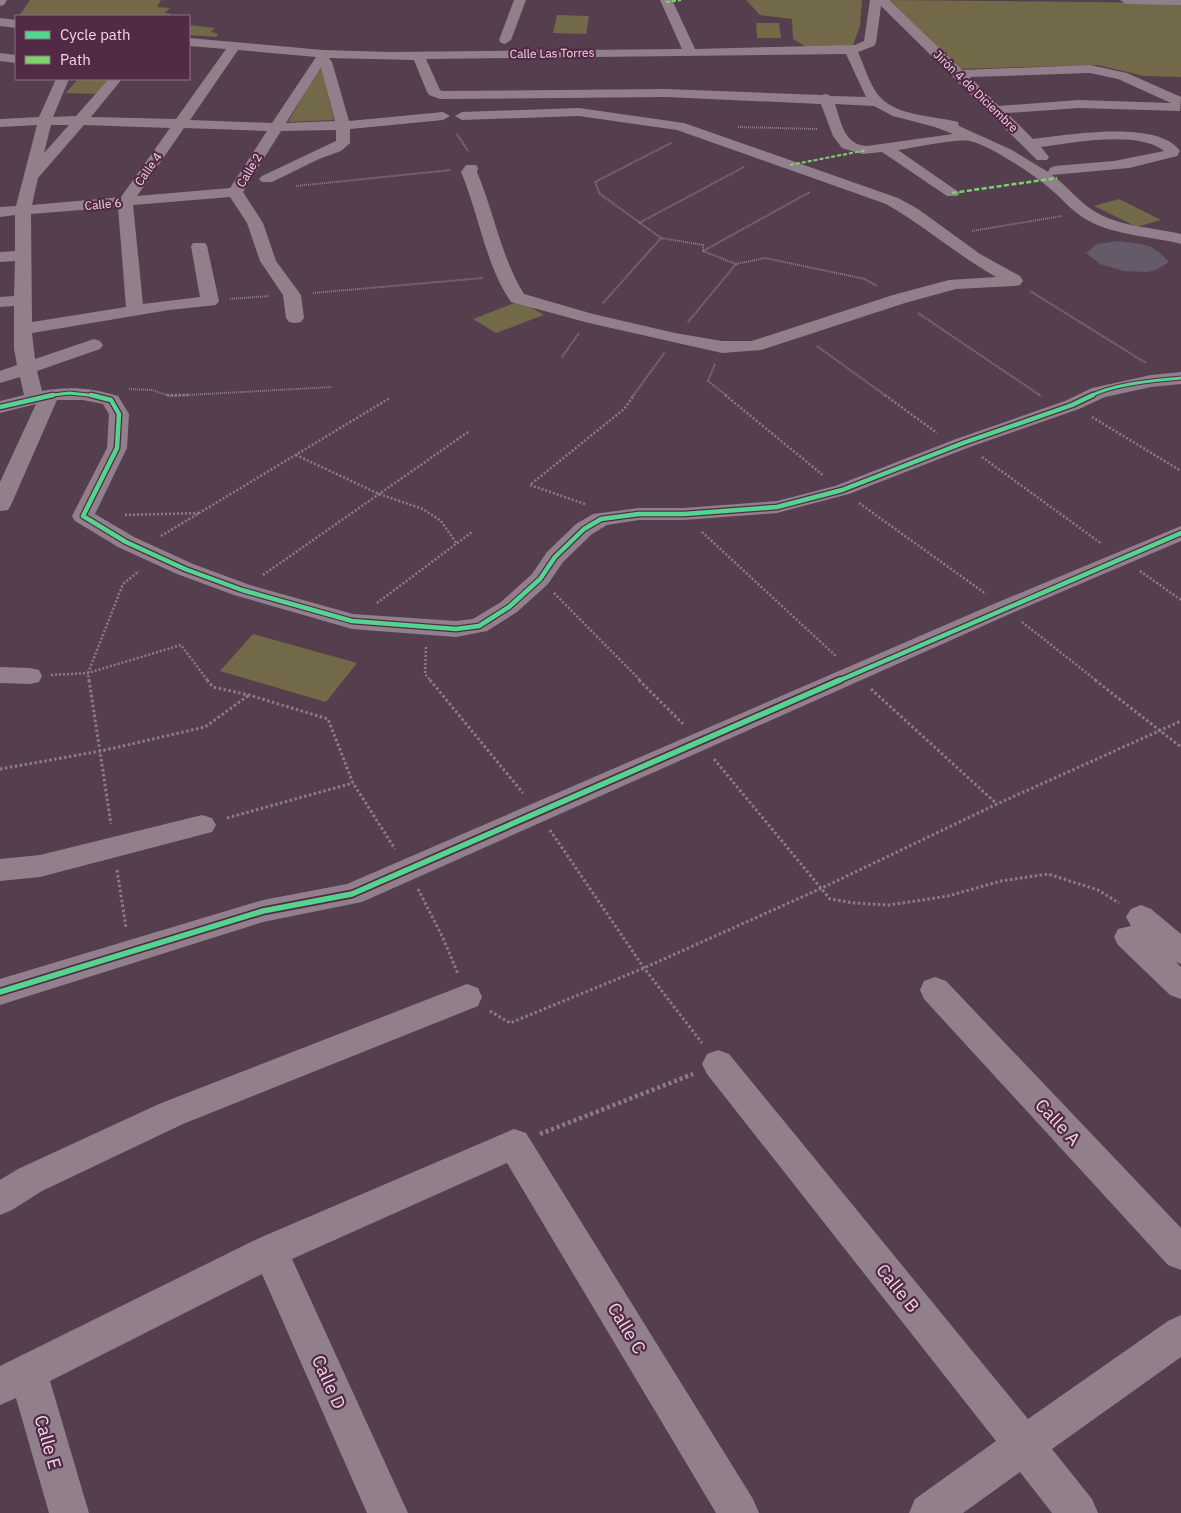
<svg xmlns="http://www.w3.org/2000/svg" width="1181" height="1513" viewBox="0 0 1181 1513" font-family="'IBM Plex Sans',sans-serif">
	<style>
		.green { fill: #726948 }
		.building { fill: #645a6a }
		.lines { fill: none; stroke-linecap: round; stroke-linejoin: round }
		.path-far3 { stroke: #8c7c87; stroke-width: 2; stroke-dasharray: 1 1; stroke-linecap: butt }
		.path-far2 { stroke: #8c7c87; stroke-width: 2.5; stroke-dasharray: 2 2; stroke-linecap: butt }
		.path-far1 { stroke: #8c7c87; stroke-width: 3; stroke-dasharray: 2.5 2.5; stroke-linecap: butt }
		.path { stroke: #8c7c87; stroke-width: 4.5; stroke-dasharray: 3 3; stroke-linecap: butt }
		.minor { fill: #91808c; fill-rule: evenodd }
		.quiet-far1 { stroke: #7cd36c; stroke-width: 2; stroke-dasharray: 4 2; stroke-linecap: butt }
		.quiet { stroke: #7cd36c; stroke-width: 2.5; stroke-dasharray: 5 2.5; stroke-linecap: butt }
		.cycleway-far2-casing { stroke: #532a46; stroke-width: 5 }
		.cycleway-far1-casing { stroke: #532a46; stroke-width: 7 }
		.cycleway-casing { stroke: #532a46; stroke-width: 9 }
		.cycleway-far2 { stroke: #53d58f; stroke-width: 3 }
		.cycleway-far1 { stroke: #53d58f; stroke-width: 4.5 }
		.cycleway { stroke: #53d58f; stroke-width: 5.5 }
		.labels { text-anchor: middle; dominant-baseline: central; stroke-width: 4.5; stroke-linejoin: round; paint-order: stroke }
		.far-street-label { font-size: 12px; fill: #f1d7e7; stroke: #532a46 }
		.near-street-label { font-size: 18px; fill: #f1d7e7; stroke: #532a46 }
	</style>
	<rect width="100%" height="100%" fill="#553f4e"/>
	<path class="green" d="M30,0h131l-4,7 13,1 -5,5 6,1 -1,1 3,1h-154z
		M746,0h116l-2,26 -7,19 -14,2 -31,1 -15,-9 -1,-20 -32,-4z
		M888,0l293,3v74l-37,-1 -46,-11 -140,4z
		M557,15l32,1 -3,18 -33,-1z
		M756,23h23l2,15h-24z
		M189,25l26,3 -4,4 7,2 -2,3 -27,-2z
		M321,65l13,55 -46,2z
		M78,79h32l-12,15 -32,-1z
		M1119,199l42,21 -24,7 -43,-21z
		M520,301l24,14 -48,18 -23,-14z
		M253,634l104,29 -31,39 -106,-31z"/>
	<path class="building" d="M1118,241l23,3 10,3 8,5 10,10 -13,8 -9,2 -24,-1 -23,-7 -14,-11 11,-9z"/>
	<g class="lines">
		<path class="path-far3" d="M738,127l79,2
			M457,134l11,17
			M671,143l-76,39 5,12 61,44 42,7v6l33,13 29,-6 100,21 12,7
			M296,186l155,-16
			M639,223l105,-56
			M972,231l90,-15
			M703,251l107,-59
			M1030,291l116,72
			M313,293l170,-15
			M230,299l39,-3
			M603,303l58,-65
			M918,313l123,83
			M688,322l48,-58
			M817,346l69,50
			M562,357l17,-24
			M715,364l-7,17 19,15
			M129,389l23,1 18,6 162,-9
			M633,396l32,-44"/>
		<path class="path-far2" d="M167,395h22
			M725,395l99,81
			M885,395l52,38
			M1092,417l89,54
			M296,455l83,39 44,15 18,12 16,23
			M982,457l120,87
			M859,503l127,91
			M585,504l-55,-19 94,-76 10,-14
			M125,515l74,-2
			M702,532l135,125
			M161,536l229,-138
			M1140,571l41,29
			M263,575l205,-143
			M554,593l87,88
			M377,603l95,-71
			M1022,622l75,59
			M426,647l-1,27 6,7
			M51,675l37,-2 93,-28 27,36
			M89,681l-1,-8 35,-89 16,-13"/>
		<path class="path-far1" d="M89,680l22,144
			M207,680l6,7 36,8 79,24 25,64 42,66
			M430,680l93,113
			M639,680l44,44
			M1095,680l86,67
			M871,689l126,115
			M714,759l116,140 24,4 35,2 59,-9 53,-15 47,-7 50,16 21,13
			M0,769l101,-18 104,-24 44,-32
			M227,818l126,-35
			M550,830l94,138 58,75
			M117,870l9,58
			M418,889l25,49 15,36
			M490,1011l20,12 134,-55 178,-80 175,-84 184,-83"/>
		<path class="path" d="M540,1134l153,-60"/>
		<path class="minor" d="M0,0h7l-3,5 -4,1z
			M514,0h12l-15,40 -6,4 -4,-1 -2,-3z
			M660,0h12l23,49 160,-4 9,-4 6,-41h19l73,70 128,-5 37,8 54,24 -1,14 -101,-3 -72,5 26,26c34,-4 125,-20 147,12l-3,5 -48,12 -77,7c15,11 26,26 42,36 25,16 58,16 87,23v10c-30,-8 -64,-8 -92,-23 -16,-8 -27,-23 -41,-34 -15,-13 -59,-42 -78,-46 -11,-3 -58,7 -72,9l62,43 -3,3h-10l-65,-44 -20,2 -20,-6 -9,-12 -12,-32 -155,-7 -226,2 -11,-4 -2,-3 -13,-32 -85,-2 3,4 17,59 94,-9 7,4 -7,4 -93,9v14l-9,8 -22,8 -47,23h-10l-3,-3 3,-3 74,-35v-11l-55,1 -38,61 20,31 13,38 25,34 3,23 -3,4 -6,1 -6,-1 -3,-4 -3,-23 -23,-34 -13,-38 -17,-26 -97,8 10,99 57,-7 -9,-51 2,-3h12l2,3 12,55 -3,4 -47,5 -137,23 3,26 59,-20 6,2 3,4 -3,4 -63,22 5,20c27,-5 50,-3 76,5l11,18 -2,34 -32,66 39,23 59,27 57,21 103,29 103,7 17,-2 28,-17 31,-28 15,-22 29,-28 17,-10 46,-6h45l93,-7 58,-15 121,-47 109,-38 27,-13 59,-13 30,-3v12l-30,3 -46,10 -26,12 -109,38 -121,47 -72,19 -93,7h-45l-32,5 -15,9 -29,28 -15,22 -31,28 -30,19 -31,6 -104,-8 -118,-34 -57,-21 -59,-27 -43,-26 -3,-5 35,-68 2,-34 -6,-10 -20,-4h-26l-46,105 -3,5 -8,1v-29l36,-78 -36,9v-12l24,-6 -4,-18 -20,6v-12l17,-6 -3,-16v-43l-14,1v-10l14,-1 1,-35 -15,1v-10l15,-1v-36l-15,2v-10l16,-1 21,-81 -37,2v-8l39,-2 17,-38h13l-16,38 23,-1 33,-37h13l-31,38 85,2 50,-70 -37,-3v-8l134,12 67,2 292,-3zM881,6l156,154h10l2,-3 -8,-10c32,-4 96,-17 123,4l-50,10 -59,5 -5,2 -2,4 -36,-22 -53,-24 -1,-4c-26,-7 -65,-5 -82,-30 -8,-12 -12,-27 -18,-40l16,-6 2,-3zM238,50l78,7 -44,66 -82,-3zM846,54l20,43 -35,-1 -5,-2 -5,1 -155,-6 -224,2 -2,-1 -14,-31zM321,67l14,54 -49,2zM1090,73l28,6 53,24 -92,-3 -80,6 -29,-29zM835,104l39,2 19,10 42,11 18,7 -86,12c-23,-1 -26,-24 -32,-42zM51,125h18l-25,28zM84,125l86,3 -49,69 -89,8 6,-27zM184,128l83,3 -37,57 -93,8zM118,207l8,100 -94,15 -1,-108z
			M1120,0h61v5l-55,-1z
			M0,18l16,2v8l-16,-2z
			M0,53l16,2v8l-16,-2z
			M579,108l105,15 214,75 20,11 62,45 40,22 3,5 -3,4 -6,1 -58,3 -51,14 -144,47 -39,3 -133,-30 -78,-21c-26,-38 -32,-88 -50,-130l5,-7h10l2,3 -1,4c17,40 24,85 47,122l69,20 82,19 47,8h30l141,-46 56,-15 47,-3c-39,-22 -71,-51 -110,-73l-209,-74 -98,-14 -117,4 -7,-4 7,-4z
			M1181,526v15l-169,72 -650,289 -99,20 -263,83v-26l263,-79 84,-16 649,-281z
			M0,667l30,1 9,2 3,6 -3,6 -9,2 -30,-1z
			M202,815l10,3 4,7 -4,7 -172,45 -40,4v-22l40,-4z
			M1141,905l10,4 30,25v30l-5,-2 5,5v32l-11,-4 -52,-50 -4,-8 4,-8 13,-3 -5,-9 5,-8z
			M935,977l11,4 235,247v42l-13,-5 -244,-266 -4,-9 4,-9z
			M467,984l11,4 4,9 -4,9 -295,118 -141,67 -30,19 -12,5v-35l18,-11 141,-65z
			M718,1050l11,4 299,365 140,-98 13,-6v42l-129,92 40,50 6,14h-46l-32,-41 -57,41h-54l6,-14 81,-58 -289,-367 -5,-10 5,-10z
			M514,1129l12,4 227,366 6,14h-43l-209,-350 -215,96 116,254h-41l-105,-239 -212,107 39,132h-40l-33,-115 -16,7v-39l257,-127z"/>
		<path class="quiet-far1" d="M666,2l15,-2
			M790,165l77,-15"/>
		<path class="quiet" d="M952,193l105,-15"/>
		<g class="cycleway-far2-casing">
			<path id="cycleway-far2" d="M45,396l24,-3 29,3
				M1090,396c27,-13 62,-15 91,-18"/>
		</g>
		<g class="cycleway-far1-casing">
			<path id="cycleway-far1" d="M91,395l20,5 8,14 -2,34 -34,68 43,26 59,27 57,21 110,31 104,8 23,-3 30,-19 31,-28 15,-22 29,-28 17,-10 38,-5h45l93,-7 65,-17 121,-47 109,-38 21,-10
				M0,407l53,-12
				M838,681l343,-148"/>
		</g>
		<g class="cycleway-casing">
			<path id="cycleway" d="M0,992l263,-81 89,-17 488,-214"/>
		</g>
		<use href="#cycleway-far2" class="cycleway-far2"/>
		<use href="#cycleway-far1" class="cycleway-far1"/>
		<use href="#cycleway" class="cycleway"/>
	</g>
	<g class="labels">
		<g class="far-street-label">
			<text transform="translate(552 53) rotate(-1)">Calle Las Torres</text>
			<text transform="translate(976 91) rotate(44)">Jirón 4 de Diciembre</text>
			<text transform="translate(148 169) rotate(-55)">Calle 4</text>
			<text transform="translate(249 170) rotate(-59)">Calle 2</text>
			<text transform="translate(103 204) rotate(-5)">Calle 6</text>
		</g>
		<g class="near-street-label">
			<text transform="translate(1058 1122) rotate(47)">Calle A</text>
			<text transform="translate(898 1288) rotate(51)">Calle B</text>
			<text transform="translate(627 1328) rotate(59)">Calle C</text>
			<text transform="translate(329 1382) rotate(66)">Calle D</text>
			<text transform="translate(48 1442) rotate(74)">Calle E</text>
		</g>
	</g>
	<rect x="15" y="15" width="175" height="65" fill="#532a46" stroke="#926f86"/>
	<rect x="25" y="31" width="25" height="8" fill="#53d58f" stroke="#926f86"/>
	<text x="60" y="40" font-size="15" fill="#f1d7e7">Cycle path</text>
	<rect x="25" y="56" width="25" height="8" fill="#7cd36c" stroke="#926f86"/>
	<text x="60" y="65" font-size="15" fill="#f1d7e7">Path</text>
</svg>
